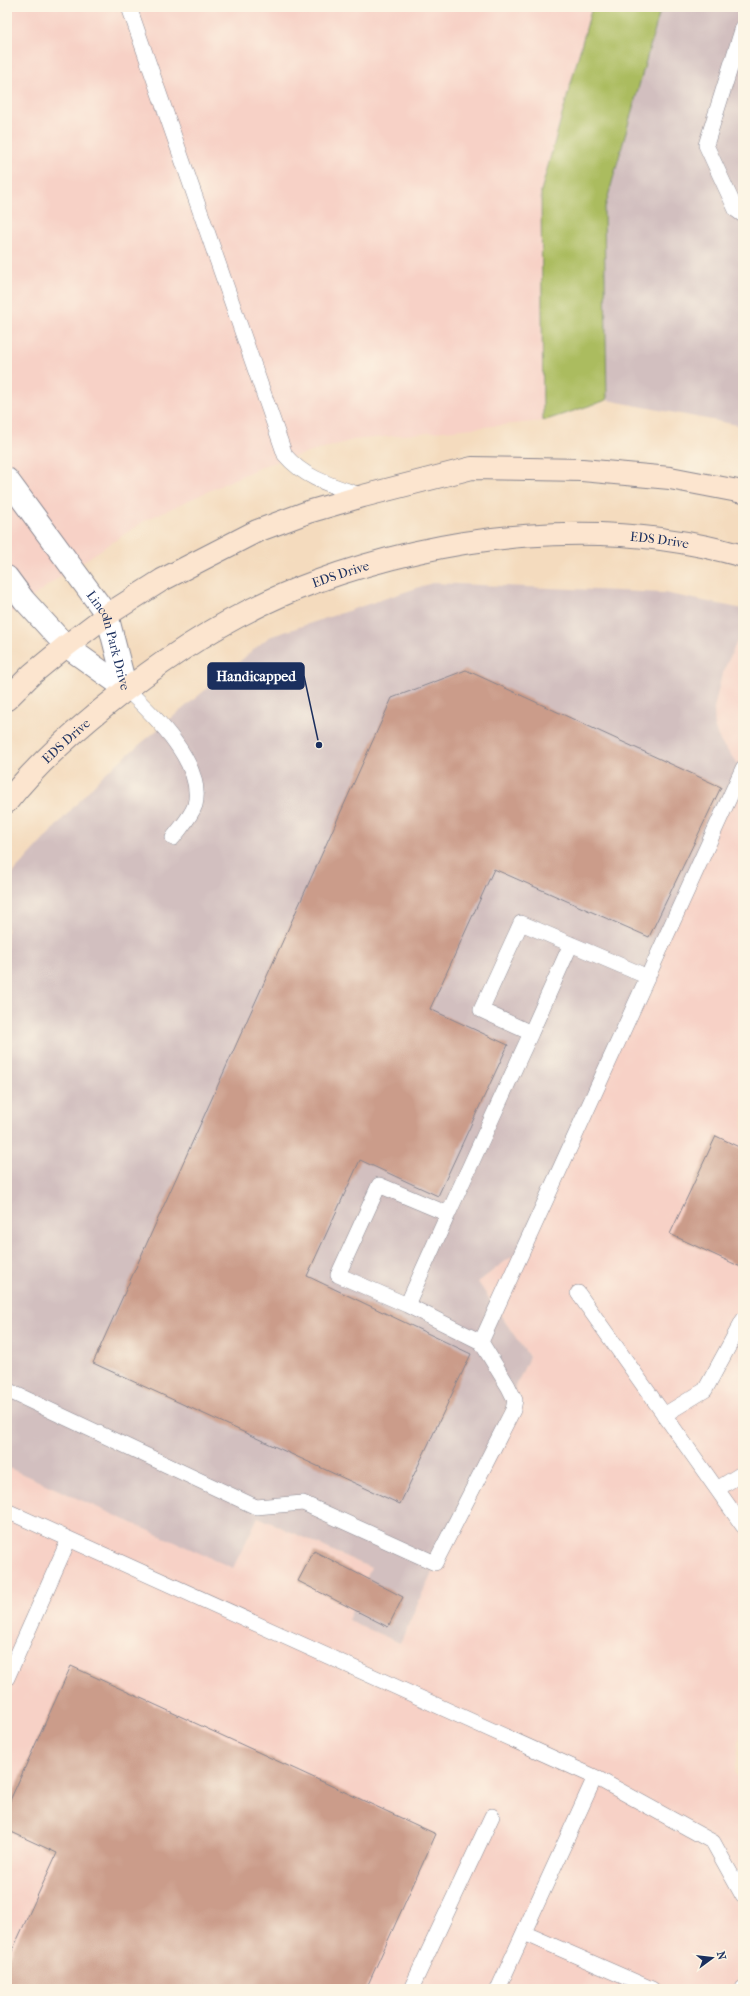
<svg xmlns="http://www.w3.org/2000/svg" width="750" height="1996" viewBox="0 0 750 1996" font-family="'IM FELL French Canon',serif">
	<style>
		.built { fill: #f7d1c6 }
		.industrial { fill: #d2bfbf }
		.green { fill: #abbc5f; stroke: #63765e }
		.building { fill: #cb9c8a }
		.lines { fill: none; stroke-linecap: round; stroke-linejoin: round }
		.lane-casing { stroke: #88858e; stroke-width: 16 }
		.street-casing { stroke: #88858e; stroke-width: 24 }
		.secondary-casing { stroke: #88858e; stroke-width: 24 }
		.lane { stroke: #fff; stroke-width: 15 }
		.street { stroke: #fff; stroke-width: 22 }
		.secondary { stroke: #fce5cf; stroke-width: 22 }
		.labels { text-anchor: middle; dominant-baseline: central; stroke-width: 3.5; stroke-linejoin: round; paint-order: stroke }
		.street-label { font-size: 13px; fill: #1b2f5e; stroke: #fcf5e5 }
		.leader { fill: none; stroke: #1b2f5e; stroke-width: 1.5 }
		.callout-dot { fill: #1b2f5e; stroke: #fcf5e5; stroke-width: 1.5 }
		.callout { fill: #1b2f5e; stroke: #1b2f5e; stroke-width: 1.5 }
		.callout-label { font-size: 14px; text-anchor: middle; font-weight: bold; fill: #fff }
	</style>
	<rect width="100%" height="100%" fill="#fcf5e5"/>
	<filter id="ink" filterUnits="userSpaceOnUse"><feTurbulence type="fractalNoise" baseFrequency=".025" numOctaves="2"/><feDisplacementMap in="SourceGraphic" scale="8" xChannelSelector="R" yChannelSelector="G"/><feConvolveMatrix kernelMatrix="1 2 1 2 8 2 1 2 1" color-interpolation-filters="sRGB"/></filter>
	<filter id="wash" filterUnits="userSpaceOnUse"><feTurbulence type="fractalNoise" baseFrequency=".012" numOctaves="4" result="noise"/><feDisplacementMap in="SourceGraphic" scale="16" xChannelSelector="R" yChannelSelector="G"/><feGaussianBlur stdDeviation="0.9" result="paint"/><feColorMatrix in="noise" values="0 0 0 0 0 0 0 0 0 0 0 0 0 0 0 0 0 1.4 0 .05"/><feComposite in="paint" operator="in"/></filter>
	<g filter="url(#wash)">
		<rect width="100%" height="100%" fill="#f4dbbe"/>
		<path class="built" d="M7,7h585l-51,184 2,230 -190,19 -88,25 -119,55 -88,58 -51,38z
			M743,629v1083l-8,61 8,13v203h-736v-522l226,100 25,-50 113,51 -23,52 52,23 129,-286 -51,-75 50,-38 213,-477 -11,-11 -9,-13 -6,-14 -1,-21 8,-34z"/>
		<path class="industrial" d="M661,7h82v419l-136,-26 -3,-189z
			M432,583l232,10 79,16v20l-21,45 -8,34 1,21 6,14 18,22 -211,479 -50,38 51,75 -129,286 -52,-23 23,-52 -113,-51 -25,51 -226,-101v-583l7,-12 89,-97 166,-138z"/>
		<path class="green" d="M592,7h69l-57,204 3,189 -64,21 -2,-230z"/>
		<g id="blocks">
			<path class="building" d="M466,670l255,117 -72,150 -155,-68 -64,140 78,36 -70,151 -78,-36 -53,116 164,78 -71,150 -307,-141 299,-665z
				M716,1136l27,13v119l-73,-34z
				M314,1551l89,46 -15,30 -90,-46z
				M71,1666l365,168 -70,155h-359v-27l50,-109 -50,-23v-23z"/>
		</g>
	</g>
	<g filter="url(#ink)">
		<use href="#blocks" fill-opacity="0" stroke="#88858e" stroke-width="1"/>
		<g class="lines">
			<g class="lane-casing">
				<path id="lane" d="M129,7l156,448c20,24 49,31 78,41
					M743,27l-37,118 30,65 7,5
					M126,689c27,25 79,75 69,116 -4,12 -15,23 -22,33
					M571,944l-40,89 -50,-23 40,-87 127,54
					M448,1214l83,-181
					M578,1293l165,233
					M481,1342l262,-574
					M7,1390l249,117 47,-4 132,60 78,-153 2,-10 -7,-14 -27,-44 -74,-37 -69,-30 41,-90 69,29 -41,91
					M664,1415l41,-25 38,-70
					M717,1489l26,-16
					M7,1511l588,266 -97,212
					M7,1678l62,-139
					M595,1777l118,65 30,54
					M524,1933l128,56
					M411,1989l81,-173
					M743,1989v-1"/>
			</g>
			<g class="street-casing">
				<g id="street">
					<path id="s1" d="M7,479l100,136 19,74"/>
					<path d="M7,577l17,23 42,46 60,43"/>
				</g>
			</g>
			<g class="secondary-casing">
				<g id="secondary">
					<path d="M7,699l25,-25 34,-28 41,-31 55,-35 95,-49 51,-19 55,-16 109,-28 110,2 88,8 73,14"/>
					<path id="s2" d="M7,802c28,-36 64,-68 100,-97 61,-50 133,-96 208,-123 135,-49 289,-66 428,-26"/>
				</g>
			</g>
			<use href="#lane" class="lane"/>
			<use href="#street" class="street"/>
			<use href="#secondary" class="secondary"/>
		</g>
	</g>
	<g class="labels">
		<g class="street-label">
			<text stroke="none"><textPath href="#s2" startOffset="733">EDS Drive</textPath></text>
			<text stroke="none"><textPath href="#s2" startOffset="409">EDS Drive</textPath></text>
			<text stroke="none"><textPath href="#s1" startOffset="193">Lincoln Park Drive</textPath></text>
			<text stroke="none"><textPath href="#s2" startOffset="85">EDS Drive</textPath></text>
		</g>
	</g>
	<path class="leader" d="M319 745L304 676"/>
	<circle class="callout-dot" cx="319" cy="745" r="4"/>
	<rect class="callout" x="208" y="663" width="96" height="26" rx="4"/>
	<g class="callout-label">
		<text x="256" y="681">Handicapped</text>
	</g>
	<rect width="750" height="1996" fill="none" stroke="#fcf5e5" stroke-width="24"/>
	<g transform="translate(712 1958) rotate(75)" stroke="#fcf5e5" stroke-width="3" paint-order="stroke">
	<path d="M0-3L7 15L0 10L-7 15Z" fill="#1b2f5e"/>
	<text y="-6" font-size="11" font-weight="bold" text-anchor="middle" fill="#1b2f5e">N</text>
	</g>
</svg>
